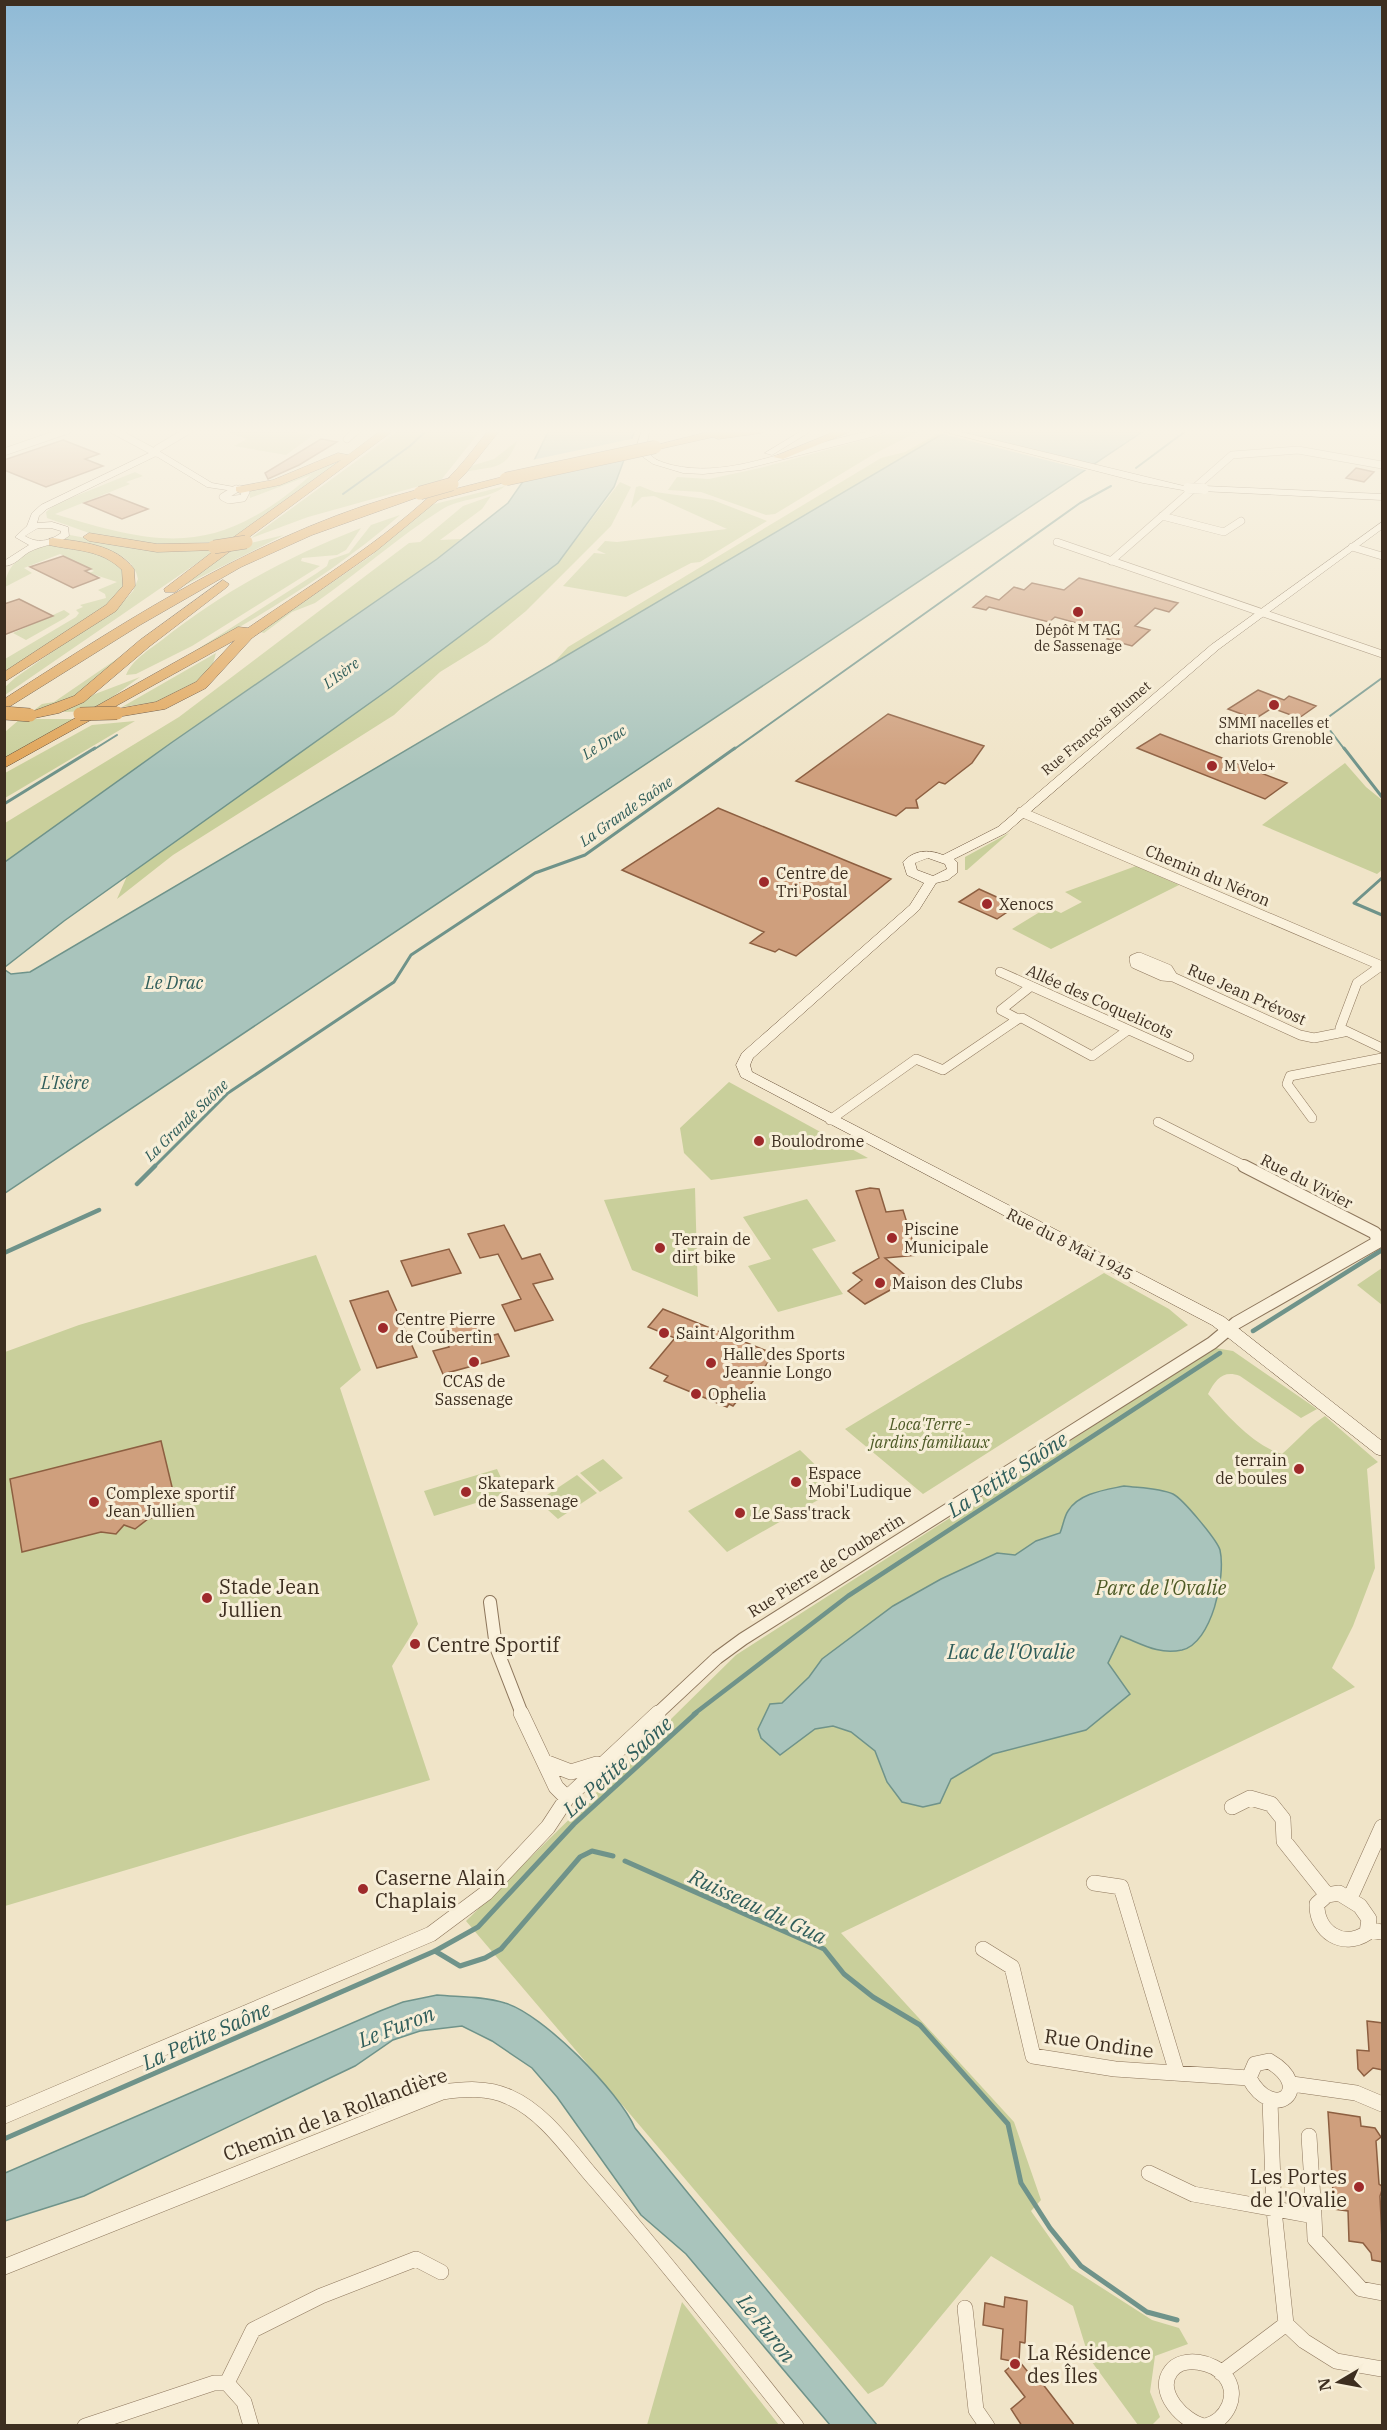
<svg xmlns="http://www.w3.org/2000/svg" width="1387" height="2430" viewBox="0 0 1387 2430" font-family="'IBM Plex Serif',serif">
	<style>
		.green { fill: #c9cf9b }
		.water { fill: #a9c4bc; stroke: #6f938a; stroke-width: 1.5 }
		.pier { fill: #f0e4c8 }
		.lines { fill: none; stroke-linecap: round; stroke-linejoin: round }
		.stream-far3 { stroke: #6f938a; stroke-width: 2 }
		.stream-far2 { stroke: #6f938a; stroke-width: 3 }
		.stream-far1 { stroke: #6f938a; stroke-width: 4.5 }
		.stream { stroke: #6f938a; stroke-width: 5 }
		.building { fill: #cf9f7d; stroke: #8d5f41; stroke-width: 1.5 }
		.street-far3-casing { stroke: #8d765c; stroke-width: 8 }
		.street-far2-casing { stroke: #8d765c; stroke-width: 10 }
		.street-far1-casing { stroke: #8d765c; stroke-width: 14 }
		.street-casing { stroke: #8d765c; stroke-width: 16 }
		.secondary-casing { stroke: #6f573f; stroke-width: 1 }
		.highway-casing { stroke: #5b4430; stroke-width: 1 }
		.street-far3 { stroke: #faf1dc; stroke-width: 7 }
		.street-far2 { stroke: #faf1dc; stroke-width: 9 }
		.street-far1 { stroke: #faf1dc; stroke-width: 12 }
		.street { stroke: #faf1dc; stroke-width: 15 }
		.secondary { fill: #faf1dc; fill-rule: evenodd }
		.highway { fill: #e0a458; fill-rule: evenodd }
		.secondary-bridge-casing { stroke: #6f573f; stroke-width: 10; stroke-linecap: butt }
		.highway-bridge-casing { stroke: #5b4430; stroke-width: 14; stroke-linecap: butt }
		.secondary-bridge { stroke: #faf1dc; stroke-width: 10 }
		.highway-bridge { stroke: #e0a458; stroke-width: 13 }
		.poi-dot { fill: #9e2a2b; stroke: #f7eed8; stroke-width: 2 }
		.labels { text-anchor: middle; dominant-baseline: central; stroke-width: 6; stroke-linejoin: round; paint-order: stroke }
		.far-poi-label { font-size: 14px; fill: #3d2e20; stroke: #f7eed8 }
		.far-street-label { font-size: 14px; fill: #3d2e20; stroke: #f7eed8 }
		.far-water-label { font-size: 15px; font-style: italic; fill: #2f5d5a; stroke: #f7eed8 }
		.poi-label { font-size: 16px; fill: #3d2e20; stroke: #f7eed8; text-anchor: start }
		.street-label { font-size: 16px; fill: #3d2e20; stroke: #f7eed8 }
		.park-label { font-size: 16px; font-style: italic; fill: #4d5a26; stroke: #f7eed8 }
		.water-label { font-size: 18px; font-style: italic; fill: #2f5d5a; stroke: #f7eed8 }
		.near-poi-label { font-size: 20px; fill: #3d2e20; stroke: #f7eed8; text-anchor: start }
		.near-park-label { font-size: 20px; font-style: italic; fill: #4d5a26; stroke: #f7eed8 }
		.near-street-label { font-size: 20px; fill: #3d2e20; stroke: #f7eed8 }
		.near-water-label { font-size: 21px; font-style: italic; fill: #2f5d5a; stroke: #f7eed8 }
	</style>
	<rect width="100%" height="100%" fill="#f0e4c8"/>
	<path class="green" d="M233,430h53l27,5 -27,20 -52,-9 13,-7 -18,-6z
		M399,430h82l-40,50 -133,37 -57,21z
		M900,430h21l-47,24 -99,60 -9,1 -65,-23 -33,-2 9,-13 32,2 51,-11z
		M944,430h5l-400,238 19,-21 313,-189 24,-6z
		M517,441c-11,30 -24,25 -53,31l10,-7 20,-6z
		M354,452l-127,90 -77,2 -58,-10 -45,-16 -1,-6 10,-8 79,-32 8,4 -17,6 4,2 -75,30c111,34 163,42 256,-39l-61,23 -1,-8 26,-4z
		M620,482l11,5 -20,39 -85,85 -39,32 -47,29 -46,43 -221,140 -56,44 10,-23 264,-188 167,-125z
		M505,486c-14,13 -47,12 -64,24 -43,27 -84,64 -126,93l-23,9 -28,21 -4,-1 112,-77 55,-49z
		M640,486l15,6 58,8 54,21 -67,41 -9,1 -65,34 -63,-11 31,-33 12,1 -9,-4 8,-9 12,1 110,-13 -73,-33 -12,1 -11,11 5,-21z
		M491,496l-9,13 -42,31 21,-1 -24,20 -266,184 -166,119v-39l174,-106 230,-174 11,-1 43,-36z
		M400,515c-69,61 -152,108 -232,153l149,-95 10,-7 2,-6 20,-7 22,-28z
		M361,528l-15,22 -9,5 -35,3 -1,3 19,5 -128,80 -56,28 -10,1c6,-15 24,-26 36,-35 62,-49 125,-83 199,-112z
		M70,535l53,10 96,3 -214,147v-8l10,-9 108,-76 10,-11 5,-12c-5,-31 -52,-34 -76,-38z
		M284,535l-111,56 65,-45z
		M47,545c28,0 65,6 80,32l-4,12 -11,14 -107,69v-13l71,-42 3,-4 -3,-3 7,-3 -3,-2 26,-7 -1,-4 -7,-4 19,-8 -28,-9 5,-2 -34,-17 -36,14 8,5 -27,14c0,-22 21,-37 42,-42z
		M64,610l6,4 -5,4 -39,22 -13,-7z
		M127,652l-58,49 -36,10 9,-7 12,-2z
		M216,653l-5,18 -26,21 -22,9 -41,6z
		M140,677l-47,34 -30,1 32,-18z
		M20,719h59l-74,40v-27z
		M135,721l-130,77v-25l87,-48z
		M1345,763l21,24 16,13v70l-5,4 -115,-49z
		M1009,833l-42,37h-2v-13z
		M1136,866l43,19 -128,64 -39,-20 36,-22 13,6 21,-11 -17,-10z
		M729,1082l139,76 -157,22 -27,-27 -4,-25z
		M695,1188l3,109 -66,-27 -28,-70z
		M807,1199l29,42 -24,8 31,45 -65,18 -30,-46 23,-7 -28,-42z
		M316,1255l45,115 -21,18 78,236 -26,42 38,114 -425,126v-554l74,-27z
		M1382,1268v37l-25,-20z
		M1104,1273l65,36 19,16 -265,169 -78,-65z
		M1215,1348l18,3 84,58 -16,9 -61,-42c-17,-6 -24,3 -32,18 19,21 46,52 74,60 15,-13 27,-28 43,-38l53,46 -11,7 8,99 -22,58 -21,42 23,19 -514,246 173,189 27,78 -10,11 40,57 81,52 27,8 9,16 -33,12 -5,36 10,25 -8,8h-14l-49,-67 -16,-52 -82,-50 -108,130 -15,8 -402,-473 270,-266z
		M800,1450l39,38 -112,64 -39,-41z
		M603,1459l20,19 -23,14 -20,-19z
		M497,1469l11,24 -74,23 -10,-25z
		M577,1475l20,18 -39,26 -20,-18z
		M682,2302l97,123h-132z"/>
	<path class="water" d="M549,430h86l-21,57 -56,76 -167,125 -327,233 -59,46v-105l166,-119 266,-184 71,-56 18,-26z
		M949,430h196l-1140,763v-223l6,4 19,-2z
		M1124,1486c15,2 35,2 49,8 10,5 44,46 47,56 6,26 -8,93 -38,100 -24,5 -40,-6 -61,-14l-13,27 22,31 -44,36 -93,24 -42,25 -11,24 -17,4 -21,-5 -15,-20 -12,-31 -24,-19 -18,-6 -18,3 -35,26 -19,-17 -3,-9 12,-25 12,-1 27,-26 13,-18 71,-53 48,-27 56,-26 18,2 21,-14 24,-8c3,-7 4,-16 8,-22 11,-18 37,-21 56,-25z
		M437,1995c22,2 46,1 68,8 38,11 114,89 130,125l242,297h-47l-144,-171 -45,-39 -84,-118 -25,-29 -40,-27 -30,-15 -42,5 -27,9 -38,26 -271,130 -79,25v-48l375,-162 23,-9z"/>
	<path class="pier" d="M943,430l153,37 -7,4 -150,-38z
		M636,438l-8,19 -105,19 9,-16z"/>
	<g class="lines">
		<path class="stream-far3" d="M1136,468l51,-38
			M343,494l67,-48 17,-16
			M93,750l24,-15
			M733,750l347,-247 31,-17
			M1345,750l-22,-29 59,-43"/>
		<path class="stream-far2" d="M1344,748l38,49
			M4,804l91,-56
			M1382,878l-28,25 28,12
			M154,1167l74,-74 166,-111 17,-27 124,-82 50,-18 150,-107"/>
		<path class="stream-far1" d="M137,1184l18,-18
			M4,1253l95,-43
			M1253,1331l129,-81
			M694,1714l154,-118 372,-243"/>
		<path class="stream" d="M625,1861l199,88 20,25 29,23 47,28 88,99 13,59 29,45 31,38 66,46 30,8
			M435,1951l25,15 25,-8 16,-9 79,-92 12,-6 21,5
			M4,2139l431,-188 43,-24 96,-103 122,-111"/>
	</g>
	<path class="building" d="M321,439l16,3 -38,23 -31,14 -3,-6z
		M63,440l36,14 -14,5 18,7 -57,21 -42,-17v-10z
		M1356,468l18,4 -10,10 -18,-4z
		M109,494l39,15 -26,10 -38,-16z
		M63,556l28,13 -6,2 14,7 -26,10 -43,-21z
		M1079,578l99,25 -9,9 -14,-4 -20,18 15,4 -18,16 -25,-7 7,-6 -59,-16 -6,5 -60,-15 -3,3 -13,-3 13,-11 13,4 15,-13 10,3 8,-7 32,7z
		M19,599l34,17 -49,19v-31z
		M1258,690l26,10 5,-4 27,10 -17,12 -27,-10 -17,11 -27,-10z
		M888,714l96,32 -12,17 -27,21 -6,-2 -23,18 2,8h-12l-10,8 -100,-35z
		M1160,734l127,49 -22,16 -128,-51z
		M718,808l136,56 37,15 -95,77 -17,-7 -4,3 -25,-9 14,-11 -142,-62z
		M979,889l22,10 15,7 -19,13 -38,-17z
		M870,1188l9,1 7,23 17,-2 14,45 -32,3 25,21 -45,25 -17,-13 14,-11 -9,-7 26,-15 -23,-67z
		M504,1225l18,34 18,-5 13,25 -20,5 20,36 -38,11 -13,-26 19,-6 -23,-45 -18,4 -12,-24z
		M449,1249l12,24 -49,13 -11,-25z
		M388,1291l29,66 -40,11 -27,-67z
		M663,1309l104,42 8,3 -42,52 -4,-2 -2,3 -63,-26 4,-5 -18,-8 25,-30 -27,-11z
		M474,1321l9,17 15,-4 11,22 -66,18 -10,-23 16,-4 -8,-17z
		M161,1441l17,71 -30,7 -13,10 -11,-4 -8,9 -15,-2 -79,20 -12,-73z
		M1367,2021l16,2v47l-10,-2 -9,8 -6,-7 -1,-19 12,1z
		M1328,2112l32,5 1,9 14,2 6,9 -5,4 3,43 4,3 -3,9 3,66 -11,-2 -1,-7 -8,-10 -14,-2 -1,-30 -14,-2z
		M1005,2297l22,4 -2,42 -5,-1 -1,19 13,16 3,-3 40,52h-53l-11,-17 14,-12 -20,-26 11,-9 -15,-3 2,-30 -20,-4 2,-22 19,4z"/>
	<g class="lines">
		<g class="street-far3-casing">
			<path id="street-far3" d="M113,430l43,23 1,-4 32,-19
				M347,439l10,-9
				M4,452l64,-22
				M236,489l-13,8 6,3 14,-2 3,-6 -6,-3
				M1162,516l62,16 17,-11
				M1057,542l325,112
				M1352,547l30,9
				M1111,561l121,-106 66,-5 84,15"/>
		</g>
		<g class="street-far2-casing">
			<path id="street-far2" d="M1021,812l361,154
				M1139,957l29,12 5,8 -11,-1 -27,-12 -1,-5z
				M1381,966l-24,17 -17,45 42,20
				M1000,972l189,85
				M1173,977l127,58 14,3 30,-6
				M1018,1019l4,-1 70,38 36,-26
				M1312,1118l-25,-34 3,-8 92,-18
				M830,1120l86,-61 27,11 75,-51 -17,-9 29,-23
				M1158,1122l89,45"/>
		</g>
		<g class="street-far1-casing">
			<path id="street-far1" d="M490,1602l6,45 26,67
				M657,1714l60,-56 26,-19 469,-296 24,-20 142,-81 -3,-9 -131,-67"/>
		</g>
		<g class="street-casing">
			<path id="street" d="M521,1713l35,74 11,11
				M545,1762l26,10 26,-8
				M1232,1807l18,-9 21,6 12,15 1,22 43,54
				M1094,1883l27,4 56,186
				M1339,1893l21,13 9,13 -2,14c-24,16 -51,-1 -50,-29l10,-9z
				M1351,1896l31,-69
				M1368,1930l14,2
				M983,1949l29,18 21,89 82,13 134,9
				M1269,2061c47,27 5,63 -20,17l6,-14z
				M1292,2084l64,9 26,11
				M4,2116l427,-182 55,-41 62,-66 19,-29 91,-85
				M1149,2173l44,21 121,22 -5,-80
				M1314,2216l1,23 46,50 21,4
				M4,2267l438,-175c22,-3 46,-5 67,5 37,16 62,56 88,85 69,80 134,162 199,244
				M965,2308l11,102 11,16
				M1286,2324l18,17 32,20 46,8
				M1221,2373l65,-49 -12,-114 -4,-109
				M227,2383l26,-53 68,-34 95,-37 25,13
				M85,2426l129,-43h13l17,19 7,24
				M1204,2426c-20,-4 -49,-34 -33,-55 12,-16 43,-9 54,5 15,19 2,44 -19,50"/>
		</g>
		<g class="secondary-casing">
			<path id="secondary" d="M642,430h8c-7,23 -1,29 22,35 51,12 100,-10 149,-22 22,-6 46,-13 68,-13l-18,7 -130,33 -38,4 -20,-1 -30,-9 -10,-7 -6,-12z
				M803,430h10l-41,25 -7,-2z
				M938,430h15l239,58 -4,3 -45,-8z
				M153,451h6l53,32 33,6 -5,3 -33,-5 -51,-31 -109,53 -8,7 -2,7 15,-1 16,5 1,9c-12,9 -27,9 -40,16 -8,5 -15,14 -25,14v-5l25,-16 -14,-8 12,-11 5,-13 9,-8zM38,528h13l10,3v2c-11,8 -24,11 -36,3z
				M1204,486l178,8v6l-181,-9 -2,-2z
				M1382,522v7l-163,120 -213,184 -52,26 3,3v11l-9,7 -12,3 -17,27 -166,148 -3,7 2,7 472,245 158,124v15l-6,-2 -164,-129 -471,-248 -5,-12 6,-12 168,-148 14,-22 -17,-8 -4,-13c11,-12 25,-13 40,-7l55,-28 213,-182zM928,858l17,6 2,5 -14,7 -16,-6 -2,-7z"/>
		</g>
		<g class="highway-casing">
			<path id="highway" d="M382,430h12l-219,162h-10l-1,-3 51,-39 -58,2 -68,-11 -6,-4 6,-4 68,11 57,-1 6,4 121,-87 -61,25 -40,8 -4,-2v-4l37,-7 65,-27 10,2z
				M489,430h11l-35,44 -18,17 59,-15 4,1v4l-72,19 -62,51 -124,87 -46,50 -41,21 -48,8 -7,-4 7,-4 39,-7 40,-20 39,-42 -231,128v-10l234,-131 10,1c71,-49 150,-95 209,-159 11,-12 21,-26 32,-39z
				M716,430h50l-5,3 -43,6 -5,-2 -58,13 -6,-3z
				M839,430h15l-71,29 -10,-2z
				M420,489l4,2v4l-112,40 -71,32 -101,58 -136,85v-11c131,-84 264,-171 416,-210z
				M53,538c29,4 62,6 81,31l1,17 -19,25 -112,71v-10l102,-67 17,-19 -1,-16c-21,-21 -47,-19 -73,-25v-6z
				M223,580l6,4 -2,3 -77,59 -66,56 -25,11 -29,6 -7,-4 51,-19 66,-56z"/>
		</g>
		<use href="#street-far3" class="street-far3"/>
		<use href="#street-far2" class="street-far2"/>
		<use href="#street-far1" class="street-far1"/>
		<use href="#street" class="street"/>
		<use href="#secondary" class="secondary"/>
		<use href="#highway" class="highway"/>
		<g class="secondary-bridge-casing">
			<path id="secondary-bridge" d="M1188,488l16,1"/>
		</g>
		<g class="highway-bridge-casing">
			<path id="highway-bridge" d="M506,479l149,-32
				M420,493l32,-9
				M214,547l32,-5
				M4,713l26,2
				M80,714l37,-1"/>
		</g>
		<use href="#secondary-bridge" class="secondary-bridge"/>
		<use href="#highway-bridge" class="highway-bridge"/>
	</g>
	<linearGradient id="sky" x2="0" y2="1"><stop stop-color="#8fbad6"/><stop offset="0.56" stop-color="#f8f3e6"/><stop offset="1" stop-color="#f8f3e6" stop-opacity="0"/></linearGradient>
	<rect width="1387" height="770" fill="url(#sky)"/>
	<g class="poi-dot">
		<circle cx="1078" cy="612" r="6"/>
		<circle cx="1274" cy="705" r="6"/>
		<circle cx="1212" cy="766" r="6"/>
		<circle cx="764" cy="882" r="6"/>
		<circle cx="987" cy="904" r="6"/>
		<circle cx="759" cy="1141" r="6"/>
		<circle cx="892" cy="1238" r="6"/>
		<circle cx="660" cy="1248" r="6"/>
		<circle cx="880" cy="1283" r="6"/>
		<circle cx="383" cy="1328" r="6"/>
		<circle cx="664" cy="1333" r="6"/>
		<circle cx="474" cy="1362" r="6"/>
		<circle cx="711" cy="1363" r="6"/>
		<circle cx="696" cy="1394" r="6"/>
		<circle cx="1299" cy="1469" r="6"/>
		<circle cx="796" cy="1482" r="6"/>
		<circle cx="466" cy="1492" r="6"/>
		<circle cx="94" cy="1502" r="6"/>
		<circle cx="740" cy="1513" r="6"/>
		<circle cx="207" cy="1598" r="6"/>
		<circle cx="415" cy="1644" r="6"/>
		<circle cx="363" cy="1889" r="6"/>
		<circle cx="1359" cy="2187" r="6"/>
		<circle cx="1015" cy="2364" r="6"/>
	</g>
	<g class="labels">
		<g class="far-poi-label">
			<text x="1078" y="630">Dépôt M TAG<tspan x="1078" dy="16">de Sassenage</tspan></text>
			<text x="1274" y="723">SMMI nacelles et<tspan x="1274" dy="16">chariots Grenoble</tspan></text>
			<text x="1224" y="766" text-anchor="start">M Velo+</text>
		</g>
		<g class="far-street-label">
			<text transform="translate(1096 728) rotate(-40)">Rue François Blumet</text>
		</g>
		<g class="far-water-label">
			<text transform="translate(341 673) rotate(-36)">L'Isère</text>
			<text transform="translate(604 742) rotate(-33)">Le Drac</text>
			<text transform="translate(626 811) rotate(-35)">La Grande Saône</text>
			<text transform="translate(186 1120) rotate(-44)">La Grande Saône</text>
		</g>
		<g class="poi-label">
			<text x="776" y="873">Centre de<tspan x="776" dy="18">Tri Postal</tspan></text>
			<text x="999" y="904">Xenocs</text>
			<text x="771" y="1141">Boulodrome</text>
			<text x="904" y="1229">Piscine<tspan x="904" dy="18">Municipale</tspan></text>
			<text x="672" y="1239">Terrain de<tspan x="672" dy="18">dirt bike</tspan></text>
			<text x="892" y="1283">Maison des Clubs</text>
			<text x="395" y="1319">Centre Pierre<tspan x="395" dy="18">de Coubertin</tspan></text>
			<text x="676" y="1333">Saint Algorithm</text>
			<text x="723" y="1354">Halle des Sports<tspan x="723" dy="18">Jeannie Longo</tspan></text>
			<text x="474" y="1381" text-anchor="middle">CCAS de<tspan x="474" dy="18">Sassenage</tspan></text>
			<text x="708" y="1394">Ophelia</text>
			<text x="1287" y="1460" text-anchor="end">terrain<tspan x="1287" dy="18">de boules</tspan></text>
			<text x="808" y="1473">Espace<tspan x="808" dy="18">Mobi'Ludique</tspan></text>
			<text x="478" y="1483">Skatepark<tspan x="478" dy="18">de Sassenage</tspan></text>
			<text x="106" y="1493">Complexe sportif<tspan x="106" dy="18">Jean Jullien</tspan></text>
			<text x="752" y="1513">Le Sass'track</text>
		</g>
		<g class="street-label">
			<text transform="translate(1208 875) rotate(23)">Chemin du Néron</text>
			<text transform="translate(1247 994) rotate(24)">Rue Jean Prévost</text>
			<text transform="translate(1100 1001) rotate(24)">Allée des Coquelicots</text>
			<text transform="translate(1307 1181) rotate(27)">Rue du Vivier</text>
			<text transform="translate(1070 1244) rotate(27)">Rue du 8 Mai 1945</text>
			<text transform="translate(826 1565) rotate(-32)">Rue Pierre de Coubertin</text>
		</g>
		<g class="park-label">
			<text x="930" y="1424">Loca'Terre -<tspan x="930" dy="18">jardins familiaux</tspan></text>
		</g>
		<g class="water-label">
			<text x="174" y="982">Le Drac</text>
			<text x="65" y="1082">L'Isère</text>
		</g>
		<g class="near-poi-label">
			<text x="219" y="1586">Stade Jean<tspan x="219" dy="23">Jullien</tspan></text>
			<text x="427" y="1644">Centre Sportif</text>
			<text x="375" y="1877">Caserne Alain<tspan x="375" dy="23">Chaplais</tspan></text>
			<text x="1347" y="2176" text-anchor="end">Les Portes<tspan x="1347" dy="23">de l'Ovalie</tspan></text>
			<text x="1027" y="2352">La Résidence<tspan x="1027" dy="23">des Îles</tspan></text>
		</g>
		<g class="near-park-label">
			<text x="1161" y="1587">Parc de l'Ovalie</text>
		</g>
		<g class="near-street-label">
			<text transform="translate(1099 2043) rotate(8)">Rue Ondine</text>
			<text transform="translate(335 2114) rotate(-20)">Chemin de la Rollandière</text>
		</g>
		<g class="near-water-label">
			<text transform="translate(1007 1474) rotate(-33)">La Petite Saône</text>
			<text x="1011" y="1651">Lac de l'Ovalie</text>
			<text transform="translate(617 1766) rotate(-42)">La Petite Saône</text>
			<text transform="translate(758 1906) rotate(25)">Ruisseau du Gua</text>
			<text transform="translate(396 2026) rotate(-21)">Le Furon</text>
			<text transform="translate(206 2035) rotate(-24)">La Petite Saône</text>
			<text transform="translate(767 2328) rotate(52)">Le Furon</text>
		</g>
	</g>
	<rect width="1387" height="2430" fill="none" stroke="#3d2e20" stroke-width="12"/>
	<g transform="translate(1339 2382) rotate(260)" stroke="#f7eed8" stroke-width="4.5" paint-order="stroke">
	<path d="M0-4.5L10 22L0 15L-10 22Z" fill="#3d2e20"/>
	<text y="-9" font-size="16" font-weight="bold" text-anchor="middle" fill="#3d2e20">N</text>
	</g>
</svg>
